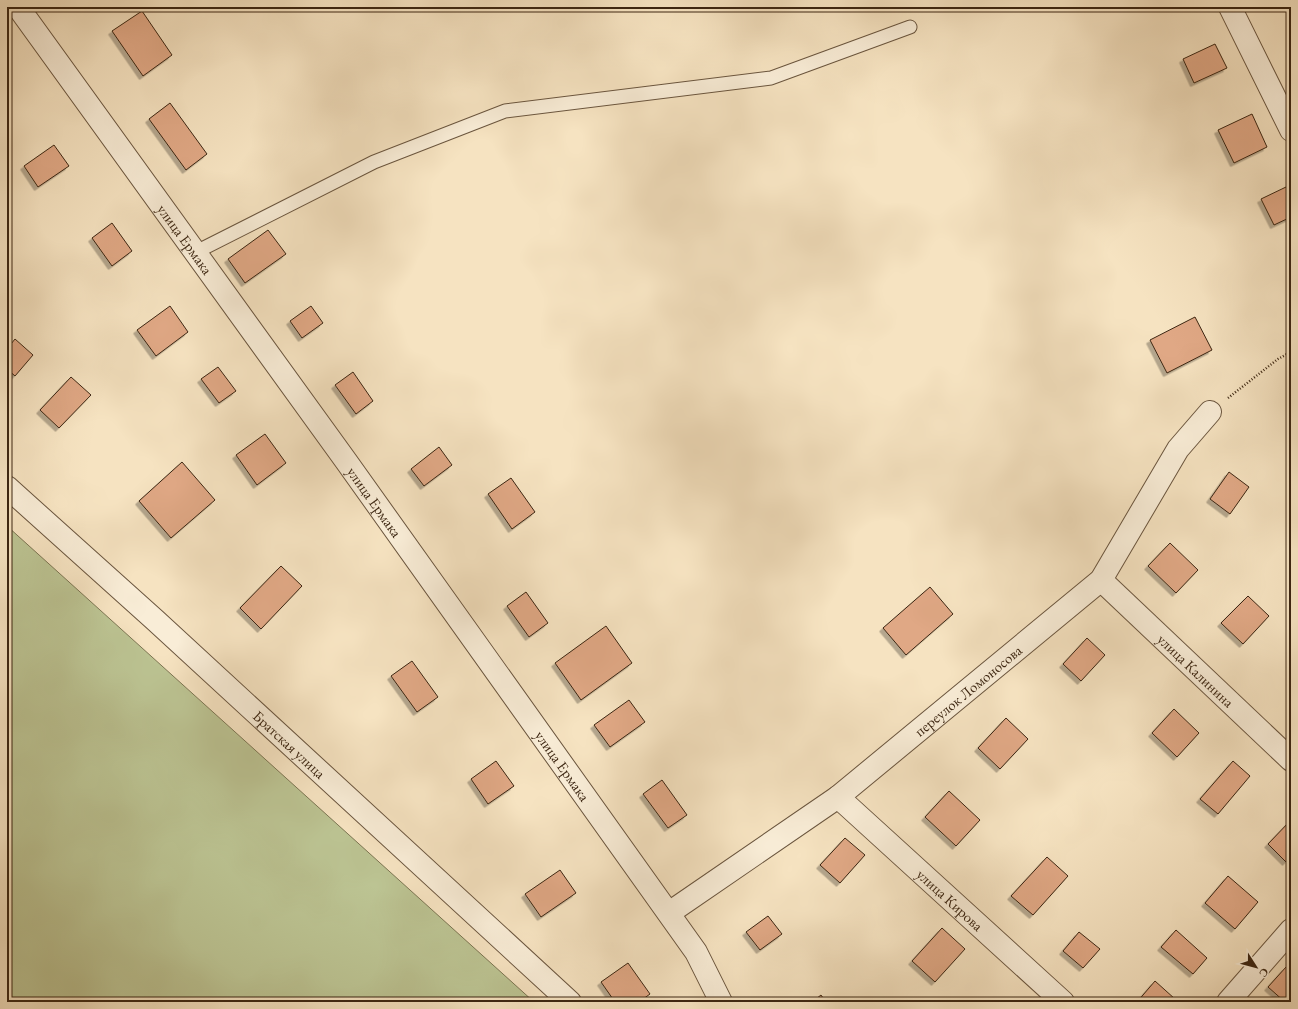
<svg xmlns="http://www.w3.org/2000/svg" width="1298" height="1009" viewBox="0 0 1298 1009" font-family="'EB Garamond',serif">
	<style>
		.green { fill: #bcc493; stroke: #7c7552 }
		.building { fill: #e0a885; stroke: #3c2612; filter: url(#shadow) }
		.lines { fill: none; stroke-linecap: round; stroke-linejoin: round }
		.service-casing { stroke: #6a553e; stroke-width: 15 }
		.minor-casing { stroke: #6a553e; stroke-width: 24 }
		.tertiary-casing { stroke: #6a553e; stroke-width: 24 }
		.path { stroke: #3c2612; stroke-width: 2.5; stroke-dasharray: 1 2; stroke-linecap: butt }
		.service { stroke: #f9edd7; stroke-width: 13 }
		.minor { stroke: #f9edd7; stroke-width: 22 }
		.tertiary { stroke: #f9edd7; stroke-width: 22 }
		.labels { text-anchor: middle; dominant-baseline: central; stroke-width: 4; stroke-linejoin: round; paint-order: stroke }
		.street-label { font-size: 15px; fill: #3c2612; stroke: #f9edd7 }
	</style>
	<defs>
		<filter id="shadow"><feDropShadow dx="-3.5" dy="3.5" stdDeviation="0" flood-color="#0004"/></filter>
	</defs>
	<rect width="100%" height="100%" fill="#f6e3c1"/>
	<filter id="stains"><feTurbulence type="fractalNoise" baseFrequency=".005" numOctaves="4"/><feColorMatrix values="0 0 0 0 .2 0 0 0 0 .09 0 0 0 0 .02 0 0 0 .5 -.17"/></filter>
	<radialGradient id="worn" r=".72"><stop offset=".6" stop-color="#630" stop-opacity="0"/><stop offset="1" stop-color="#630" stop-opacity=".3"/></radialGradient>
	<path class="green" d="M7,526l527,476h-527z"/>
	<path class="building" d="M142,11l30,44 -29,21 -31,-45z
		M1215,44l12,24 -33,15 -11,-24z
		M170,103l37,51 -21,16 -37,-51z
		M1252,114l15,33 -33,16 -16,-33z
		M54,145l15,21 -31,21 -14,-21z
		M1286,187l5,11v19l-17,8 -13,-26z
		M112,223l20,28 -20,15 -20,-28z
		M268,230l18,24 -41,29 -17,-24z
		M170,306l18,26 -32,24 -19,-26z
		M311,306l12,17 -21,15 -12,-17z
		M1195,317l17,33 -45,23 -17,-33z
		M15,339l18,16 -18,21 -8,-7v-20z
		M218,367l18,24 -17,12 -18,-24z
		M353,372l20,29 -17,13 -21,-29z
		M71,377l20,18 -32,33 -19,-18z
		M265,434l21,29 -29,22 -21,-30z
		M439,447l13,18 -28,21 -13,-17z
		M182,462l33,38 -44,38 -32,-37z
		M1229,472l20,15 -19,27 -20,-15z
		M511,478l24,34 -23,17 -24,-35z
		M1170,543l28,27 -22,23 -28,-27z
		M281,566l21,20 -41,43 -21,-21z
		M930,587l23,27 -47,41 -23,-27z
		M526,592l22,31 -19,14 -22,-31z
		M1248,596l21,20 -26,28 -22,-21z
		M606,626l26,37 -51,37 -26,-37z
		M1087,638l18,17 -24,26 -18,-17z
		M412,661l26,36 -21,15 -26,-36z
		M629,700l16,22 -35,25 -16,-22z
		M1174,709l25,24 -22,24 -25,-24z
		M1006,718l22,21 -28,30 -22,-21z
		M496,761l18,25 -26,18 -17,-25z
		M1233,761l17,15 -32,38 -18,-15z
		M662,780l25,35 -19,13 -25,-34z
		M949,791l31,29 -24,26 -31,-29z
		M1291,820v37l-5,5 -18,-18z
		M845,838l20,17 -25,28 -20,-18z
		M1047,857l21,19 -35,39 -22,-19z
		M560,870l16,23 -35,24 -16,-23z
		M1228,876l30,26 -23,27 -30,-26z
		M768,916l14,18 -22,16 -14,-18z
		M942,928l23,21 -30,33 -23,-21z
		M1176,930l31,28 -14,16 -32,-27z
		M1079,932l21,17 -17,19 -20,-17z
		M628,963l22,31 -11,8h-24l-14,-20z
		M1286,967l5,4v31h-6l-17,-15z
		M1155,981l20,18 -3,3h-35z
		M821,995l5,7h-14z"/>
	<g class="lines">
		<g class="service-casing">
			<path id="service" d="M196,252l178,-90 131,-51 266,-33 139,-51"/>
		</g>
		<g class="minor-casing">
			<g id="minor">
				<path id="s1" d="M18,7l328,454 350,491 25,50"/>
				<path d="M1230,7l61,123"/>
				<path id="s2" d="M1101,580l190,180"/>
				<path id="s3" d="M838,797l225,205"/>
				<path id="s4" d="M669,913l169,-116 263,-217 77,-131 32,-37"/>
				<path d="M1228,1002l63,-72"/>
			</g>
		</g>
		<g class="tertiary-casing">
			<g id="tertiary">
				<path id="s5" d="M7,487l148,133 415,382"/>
			</g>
		</g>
		<path class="path" d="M1228,398l50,-39 13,-7"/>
		<use href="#service" class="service"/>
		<use href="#minor" class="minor"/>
		<use href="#tertiary" class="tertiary"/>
	</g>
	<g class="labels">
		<g class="street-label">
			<text stroke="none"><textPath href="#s1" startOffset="286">улица Ермака</textPath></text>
			<text stroke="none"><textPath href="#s1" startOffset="610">улица Ермака</textPath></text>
			<text stroke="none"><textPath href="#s2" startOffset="131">улица Калинина</textPath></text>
			<text stroke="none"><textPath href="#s4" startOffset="373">переулок Ломоносова</textPath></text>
			<text stroke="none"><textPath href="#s5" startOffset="382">Братская улица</textPath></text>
			<text stroke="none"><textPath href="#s1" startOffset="934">улица Ермака</textPath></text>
			<text stroke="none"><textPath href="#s3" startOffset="152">улица Кирова</textPath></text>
		</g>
	</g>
	<rect width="1298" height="1009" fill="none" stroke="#f6e3c1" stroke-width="24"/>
	<rect x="8" y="8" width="1282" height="993" fill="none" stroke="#3c2612" stroke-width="2"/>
	<rect x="12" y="12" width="1274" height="985" fill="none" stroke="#3c2612"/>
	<g transform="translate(1256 967) rotate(126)" stroke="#f9edd7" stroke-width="3" paint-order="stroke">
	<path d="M0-3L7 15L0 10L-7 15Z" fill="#3c2612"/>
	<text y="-6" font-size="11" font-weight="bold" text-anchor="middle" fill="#3c2612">С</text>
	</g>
	<rect width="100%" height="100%" filter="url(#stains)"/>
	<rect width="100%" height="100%" fill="url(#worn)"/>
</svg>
